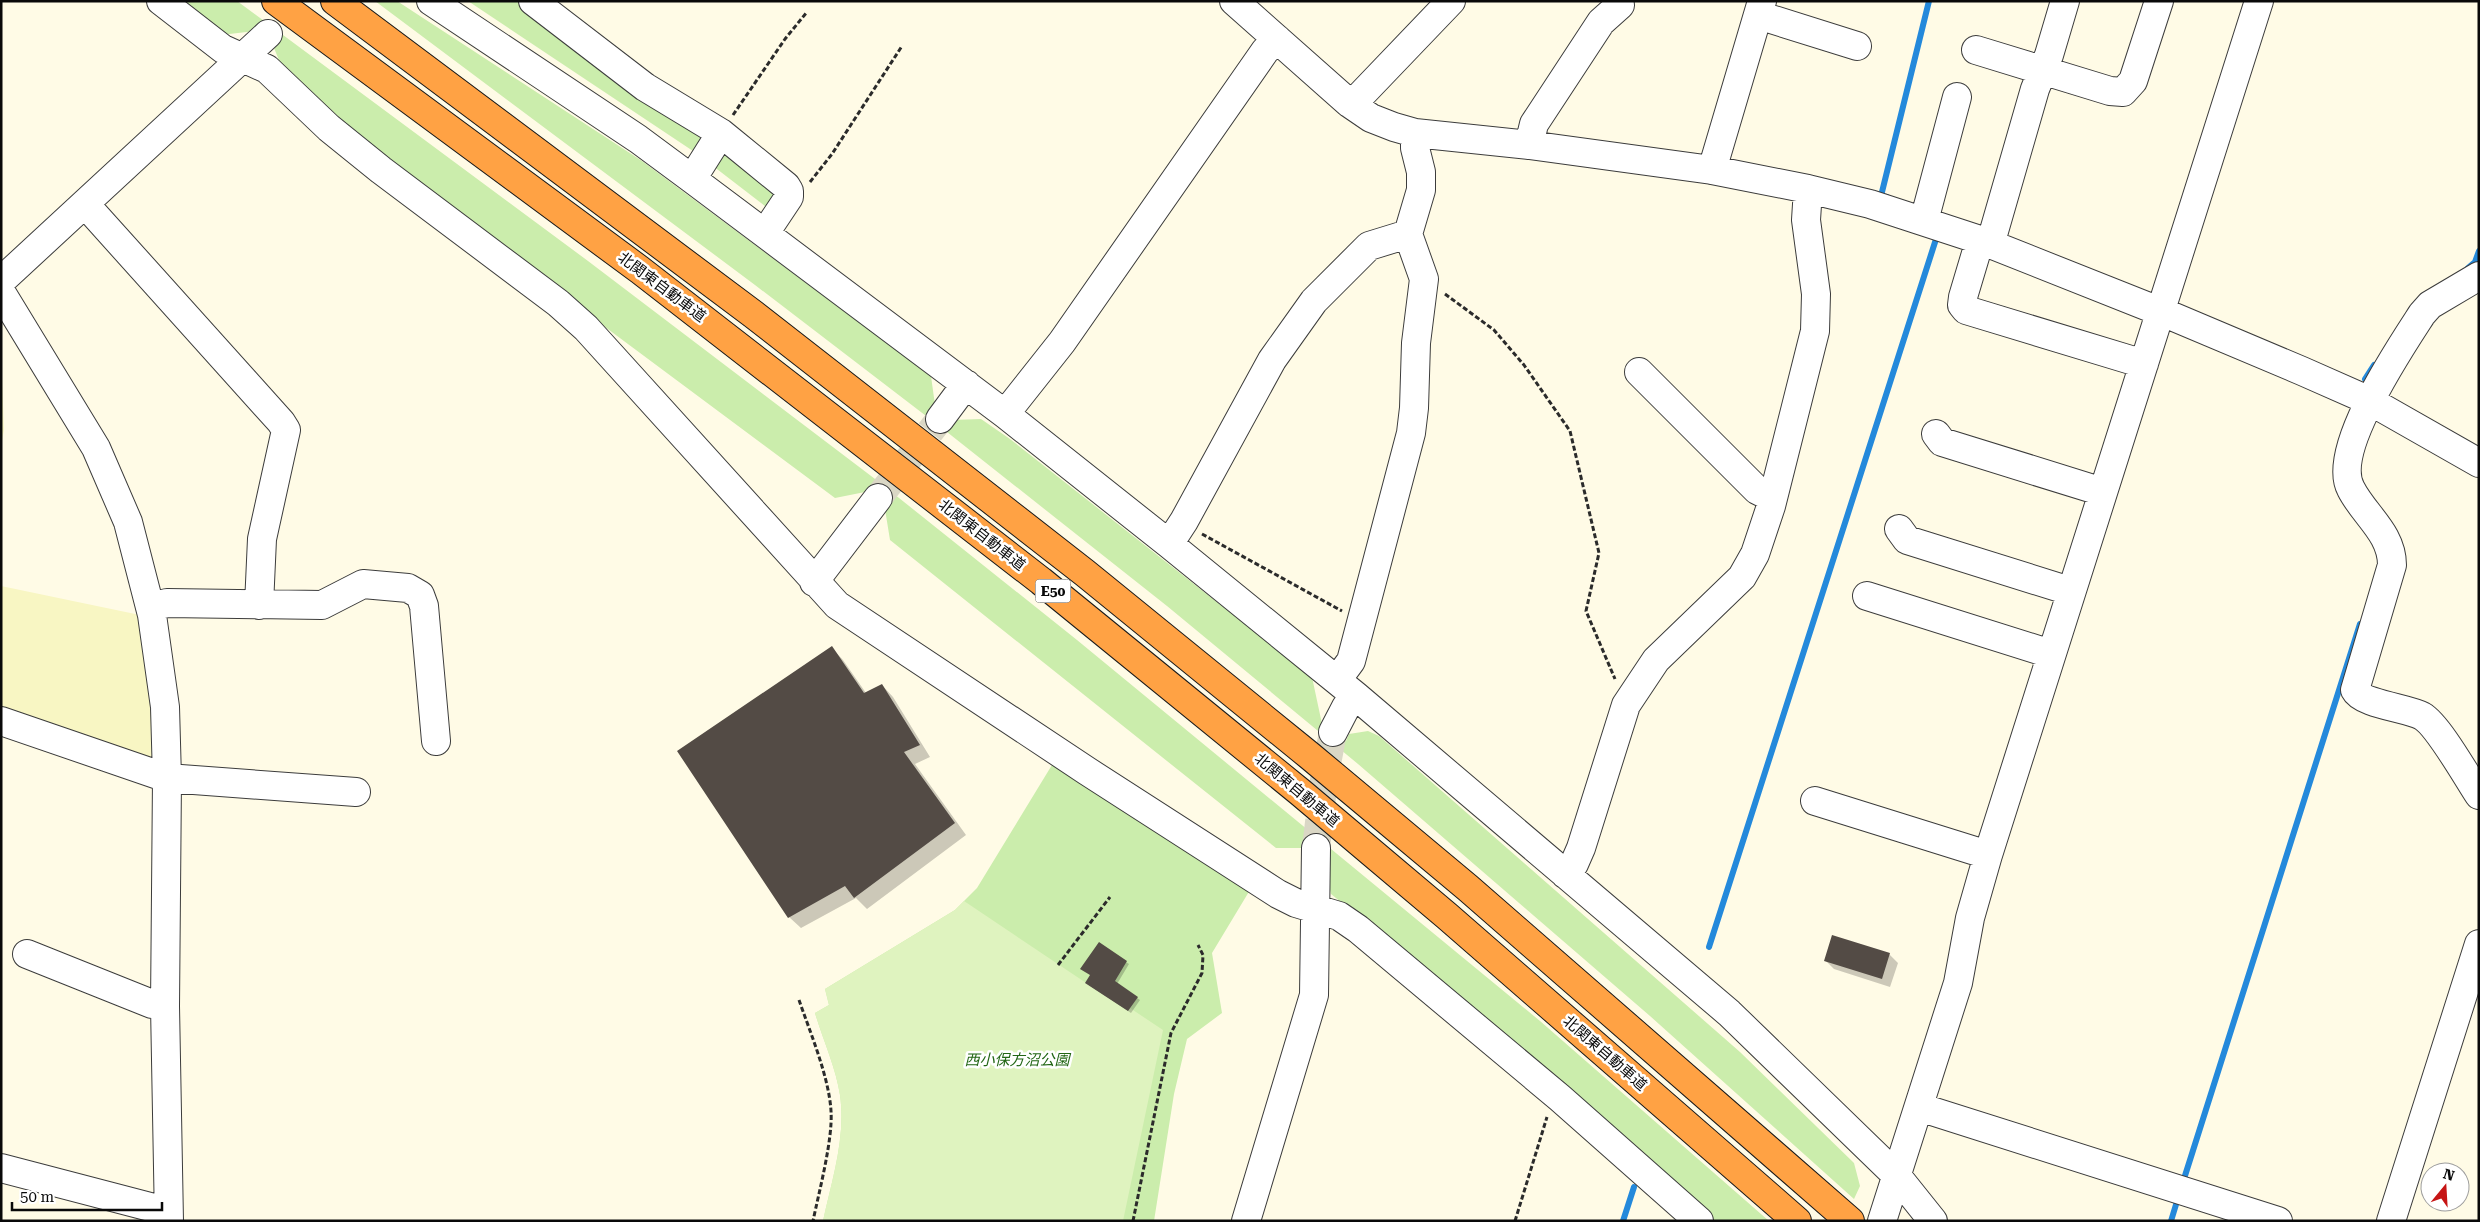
<svg xmlns="http://www.w3.org/2000/svg" width="2480" height="1222" viewBox="0 0 2480 1222" font-family="'Roboto Serif','Noto Sans JP',serif">
	<style>
		.farmland { fill: #f8f6c3 }
		.green { fill: #cbedac }
		.pitch { fill: #dff3bf }
		.shadow { fill: #0003 }
		.lines { fill: none; stroke-linecap: round; stroke-linejoin: round }
		.stream { stroke: #2489db; stroke-width: 6 }
		.building { fill: #534b45 }
		.minor-tunnel { stroke: #dad7c5; stroke-width: 28; stroke-dasharray: 28 14; stroke-linecap: butt }
		.minor-casing { stroke: #3c3c3c; stroke-width: 30 }
		.highway-casing { stroke: #1a1a1a; stroke-width: 30 }
		.path { stroke: #2b2b2b; stroke-width: 3; stroke-dasharray: 5 2.5; stroke-linecap: butt }
		.minor { stroke: #fff; stroke-width: 28 }
		.highway { stroke: #ffa244; stroke-width: 28 }
		.labels { text-anchor: middle; dominant-baseline: central; stroke-width: 5; stroke-linejoin: round; paint-order: stroke }
		.shield { fill: #fff; stroke: #535353; stroke-width: 1 }
		.shield-label { font-size: 14px; font-weight: bold; fill: #090909 }
		.street-label { font-size: 15px; fill: #090909; stroke: #fff }
		.park-label { font-size: 15px; font-style: italic; fill: #226615; stroke: #fff }
	</style>
	<rect width="100%" height="100%" fill="#fffbe6"/>
	<path class="farmland" d="M1,354l3,76 -3,16z
		M1,586l139,29 17,150 -156,-53z"/>
	<path class="green" d="M177,1h60l351,260 291,221 198,158 463,381 229,200h-54l-191,-170 -193,-157 -7,-31 2,-9 -24,-13 -1,7h-25l-386,-308 -6,-37 -14,-12 -35,7 -285,-212 -213,-165 -56,-56 -7,-17 3,-6 -22,-11 -34,4z
		M375,1h22l245,160 289,215 4,29 17,15 29,-1 29,20 302,238 10,47 24,17 3,-7 19,-3 11,5 361,316 114,111 6,23 -6,13 -204,-183 -292,-252 -191,-158 -220,-174 -192,-147z
		M468,1h51l84,66 103,72 -10,14z
		M728,148l50,48 -8,14 -57,-44z
		M1055,760l198,125 -41,68 10,60 -35,26 -13,55 -20,127h-331c9,-42 23,-83 17,-126 -4,-27 -17,-55 -25,-82l14,-8 -4,-16 130,-79 22,-22z"/>
	<path class="pitch" d="M964,901l164,110 2,-3 33,22 -40,191h-300c9,-42 23,-83 17,-126 -4,-27 -17,-55 -25,-82l14,-8 -4,-16 130,-79z"/>
	<path class="shadow" d="M832,648l11,12 23,33 16,-8 11,12 37,60 -15,7 51,71 -99,74 -11,-11 -55,30 -12,-11z
		M1889,954l9,9 -8,24 -56,-18 -9,-9z
		M1126,962l3,2 -12,20 23,16 -9,13 -42,-28z"/>
	<g class="lines">
		<path class="stream" d="M1887,197l-6,-1 48,-195
			M2468,268l7,-6 4,-11
			M2365,379l9,-14
			M1709,947l228,-711
			M2183,1182l177,-558
			M1623,1221l11,-34
			M2171,1221l7,-23"/>
	</g>
	<path class="building" d="M832,646l32,47 18,-9 38,61 -16,7 51,71 -101,75 -9,-12 -57,32 -111,-167z
		M1832,935l58,18 -8,26 -58,-18z
		M1099,942l28,19 -12,20 23,16 -10,14 -43,-28 5,-8 -10,-6z"/>
	<g class="lines">
		<path class="minor-tunnel" d="M878,498l62,-79
			M1316,848l8,-68 9,-48"/>
		<g class="minor-casing">
			<path id="minor" d="M161,1l62,48 44,20 62,59 52,42 177,133 28,25 251,277 250,166 191,123 18,9 43,13 19,13 202,169 139,123
				M431,1l207,138 54,40 313,235 164,130 187,152 373,317 168,163 36,45
				M533,1l112,86 76,46 65,53 3,5v6l-24,36
				M1234,1l115,102 22,15 23,9 21,6 114,12 183,25 96,19 62,15 110,36 194,77 128,54 68,30 109,62
				M1758,15l99,31
				M1976,50l134,41 13,1 10,-11 26,-80
				M1349,103l12,-8 90,-94
				M1529,145l5,-21 67,-102 19,-17
				M1712,170l50,-169
				M692,179l29,-46
				M85,204l196,218 5,8 -24,109 -3,66
				M1924,221l33,-124
				M1980,240l-17,57 -1,8 4,5 178,54
				M1990,245l45,-156 14,-34 16,-54
				M2479,276l-49,29 -8,9c-22,34 -92,137 -71,175 13,26 41,44 41,76l-37,125c7,14 52,18 67,26 16,9 45,61 57,79
				M1,281l267,-247
				M1,292l95,156 32,74 24,93 13,92 2,71 -2,228 4,215
				M1639,372l118,118 16,8
				M1005,414l57,-72 203,-291 12,-12
				M940,419l26,-35
				M1936,434l6,8 161,50
				M1899,529l8,11 163,51
				M1169,544l15,-23 88,-161 42,-59 55,-55 39,-12
				M814,582l64,-84
				M1867,596l184,58
				M150,607l17,-4 155,2 41,-21 45,4 12,7 4,11 12,135
				M1337,680l14,-19 60,-228 3,-25 2,-65 8,-64 -16,-45 13,-44v-18l-6,-24v-15
				M1,721l166,57 189,14
				M1333,732l13,-25 10,-11
				M1815,801l173,54
				M1565,874l9,-10 7,-16 45,-143 30,-45 86,-83 13,-23 16,-48 44,-175 1,-37 -10,-74 2,-31
				M27,954l125,50 13,2
				M1919,1107l359,114
				M1,1168l153,40 13,2
				M1246,1221l68,-226 2,-147
				M1882,1221l76,-238 12,-65 18,-63 271,-854
				M2391,1221l88,-277"/>
		</g>
		<g class="highway-casing">
			<path id="highway" d="M276,1l364,269 401,311 259,211 147,124 350,305
				M335,1l418,313 332,259 225,183 158,132 382,333"/>
		</g>
		<path class="path" d="M733,115l52,-76 22,-27
			M810,182l22,-28 70,-108
			M1445,294l49,36 30,35 46,66 29,122 -13,58 29,68
			M1202,534l140,77
			M1058,965l52,-68
			M799,1000c11,32 30,77 32,111 2,28 -12,81 -18,110
			M1133,1221l38,-188 31,-60 1,-18 -5,-10
			M1515,1221l32,-104"/>
		<use href="#minor" class="minor"/>
		<use href="#highway" class="highway"/>
	</g>
	<g class="labels">
		<rect class="shield" x="1035.5" y="579.5" width="35" height="23" rx="4"/>
		<g class="shield-label">
			<text x="1053" y="591">E50</text>
		</g>
		<g class="street-label">
			<text transform="translate(662 287) rotate(37)">北関東自動車道</text>
			<text transform="translate(982 535) rotate(38)">北関東自動車道</text>
			<text transform="translate(1297 790) rotate(40)">北関東自動車道</text>
			<text transform="translate(1605 1053) rotate(41)">北関東自動車道</text>
		</g>
		<g class="park-label">
			<text x="1017" y="1060">西小保方沼公園</text>
		</g>
	</g>
	<rect width="2480" height="1222" fill="none" stroke="#090909" stroke-width="5"/>
	<g transform="translate(2445 1187) rotate(18)"><circle r="24" fill="#ffffff" stroke="#9d9d9d"/>
	<path d="M0-4L9 19L0 12L-9 19Z" fill="#c61515"/>
	<text y="-8" font-size="14" font-weight="bold" text-anchor="middle" fill="#090909">N</text>
	</g>
	<path d="M12 1202v8h150v-8" fill="none" stroke="#090909" stroke-width="2.5"/>
	<text x="20" y="1202" font-size="15" fill="#090909" stroke="#ffffff" stroke-width="4" paint-order="stroke">50 m</text>
</svg>
